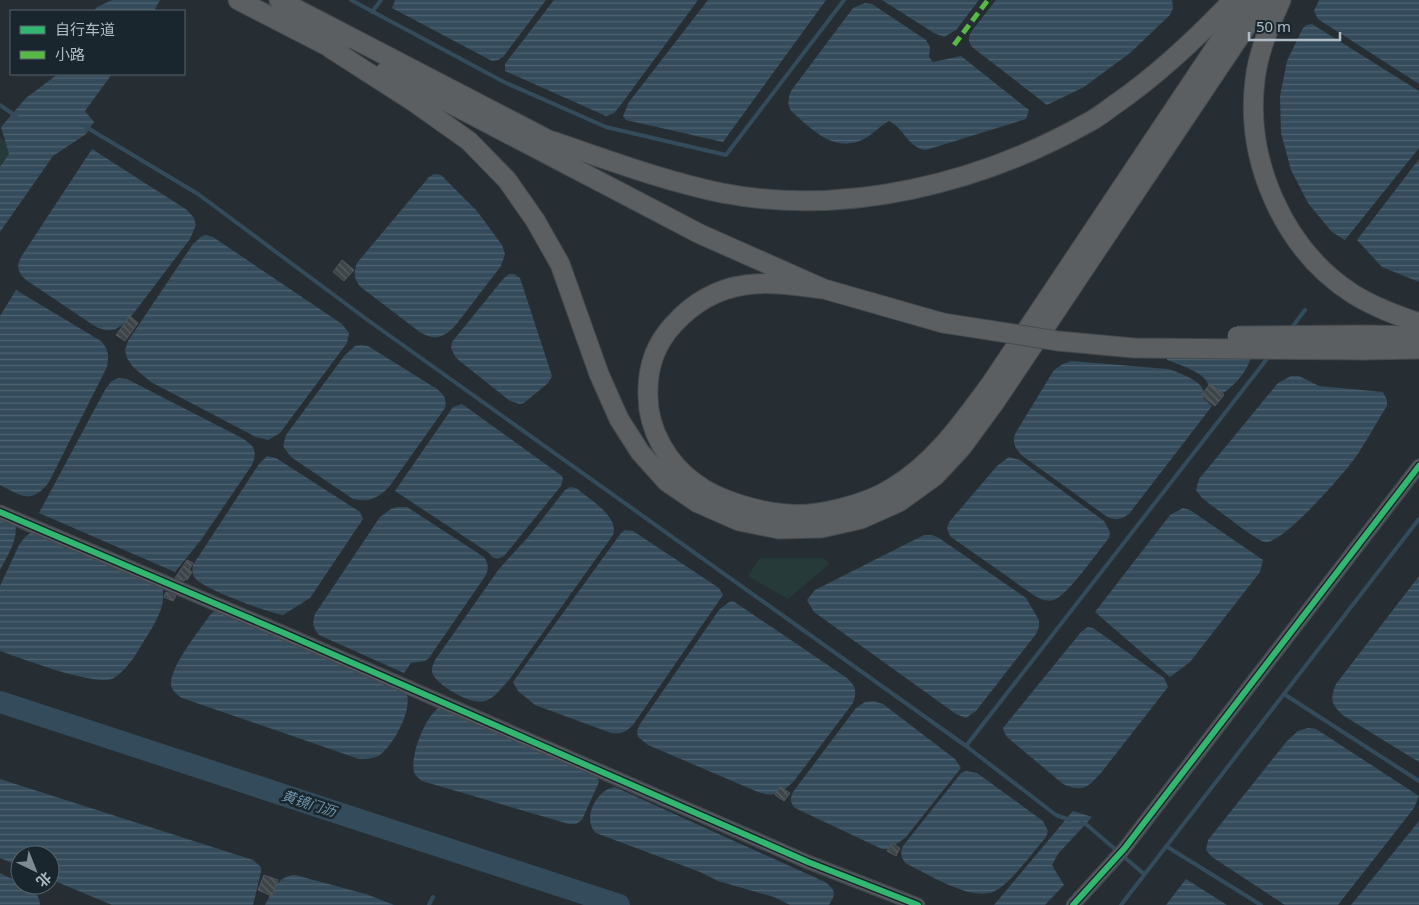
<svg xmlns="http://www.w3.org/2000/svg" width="1419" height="905" viewBox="0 0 1419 905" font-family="'Noto Sans','Noto Sans SC',sans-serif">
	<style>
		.green { fill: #263b39 }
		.water { fill: url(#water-rules) }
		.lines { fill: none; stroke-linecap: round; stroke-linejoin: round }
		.stream { stroke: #344b5b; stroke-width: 4 }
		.river { stroke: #344b5b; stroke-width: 22 }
		.building { fill: url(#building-back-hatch); stroke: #4e565b }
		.minor-casing { stroke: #444a4e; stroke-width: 15 }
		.highway-casing { stroke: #434a4f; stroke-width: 21 }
		.minor { stroke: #565d61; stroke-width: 12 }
		.highway { stroke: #5b5f62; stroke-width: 19 }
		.highway-bridge-casing { stroke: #434a4f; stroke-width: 21; stroke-linecap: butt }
		.highway-bridge { stroke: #5b5f62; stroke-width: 19 }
		.quiet { stroke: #58b947; stroke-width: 5; stroke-dasharray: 10 5; stroke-linecap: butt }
		.cycleway-casing { stroke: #1a262d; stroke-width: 9 }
		.cycleway { stroke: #33b770; stroke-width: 6 }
		.labels { text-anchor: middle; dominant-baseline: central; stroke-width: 5; stroke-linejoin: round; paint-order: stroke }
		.water-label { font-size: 14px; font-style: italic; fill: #7093a9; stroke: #1a262d }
	</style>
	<defs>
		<pattern id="water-rules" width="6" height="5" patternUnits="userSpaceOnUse" patternTransform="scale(1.25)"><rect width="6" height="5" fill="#344b5b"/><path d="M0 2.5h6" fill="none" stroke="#4f6371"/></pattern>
		<pattern id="building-back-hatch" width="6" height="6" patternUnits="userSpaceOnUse" patternTransform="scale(1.25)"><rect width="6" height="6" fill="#3e4549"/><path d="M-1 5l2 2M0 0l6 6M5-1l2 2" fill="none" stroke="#575e62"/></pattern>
	</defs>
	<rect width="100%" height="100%" fill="#262e33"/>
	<path class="green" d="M0,138l5,3 4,13 -9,13z
		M760,558h64l5,6 -41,35 -40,-23z"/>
	<path class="water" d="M112,0h48l-6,11h-60l3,-4z
		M395,0h151l-43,57 -5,3 -6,1 -100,-53z
		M554,0h144l-78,106 -6,7 -8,3 -101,-45v-7z
		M708,0h118l-103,142 -97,-22 -3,-4 6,-14z
		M882,0h97l-23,30 -12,7 -10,-4z
		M996,0h176l1,8 -3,7 -40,38 -46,34 -37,18 -75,-58c-4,-6 -4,-9 -1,-15z
		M1319,0h100v84l-101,-65 -4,-8z
		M865,3l7,1 54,36 4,7 -1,10 4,5 28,-6 68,54 -3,9 -100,31c-18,-2 -22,-22 -37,-29 -9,5 -15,12 -23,17 -31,17 -53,-8 -75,-27 -4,-7 -3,-12 0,-20l62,-83z
		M1312,24l107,67v57l-74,92 -13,-8 -24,-29 -17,-33 -10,-37 -1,-37 7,-35 16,-33 4,-3z
		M58,74h54l-27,37 9,11 -8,12 -33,22 -53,76v-65l9,-13 -8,-27 25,-29z
		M92,149l95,61 7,8 2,7 -6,14 -57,75c-14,15 -21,22 -40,11l-67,-45c-8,-8 -10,-13 -5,-23z
		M1419,159v123l-37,-15 -25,-27z
		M434,174l7,1 36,36 25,34 3,9 -4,12 -46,60c-11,11 -19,15 -34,7l-59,-45c-8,-8 -9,-15 -5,-25l72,-86z
		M206,235l7,2 129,87 7,9 -2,10 -67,90 -12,7 -12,-3 -105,-55 -18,-15 -6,-9 -2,-8 3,-9 65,-97 9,-8z
		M509,274h5l6,4 32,98 -4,7 -24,20 -4,1 -10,-3 -54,-43 -5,-10 1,-6 51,-63z
		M16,290l85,51c8,9 8,15 6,26l-58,115c-18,23 -27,14 -49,3v-169z
		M361,345l7,1 69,43c7,6 10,10 8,19l-56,79c-11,11 -20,16 -36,12l-62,-42 -8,-11 3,-11 59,-80 10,-9z
		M1169,345l86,1c-6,23 -16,37 -37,51 -11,-7 -7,-12 -14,-19 -10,-9 -24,-13 -37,-18z
		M1071,361l97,8c8,2 27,10 33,17 3,3 2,8 2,12l9,8 -83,108c-9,6 -13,7 -23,2l-82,-59c-8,-7 -12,-12 -9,-23l39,-64 9,-6z
		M1291,376h8l20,10 64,6 4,8v6c-13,20 -24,43 -39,61 -11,14 -67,78 -83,75 -10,-2 -52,-36 -63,-44l-6,-8 3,-11 79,-96z
		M118,378l9,1 111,57c14,8 21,12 14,29l-51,75 -26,32 -136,-59 67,-125 6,-7z
		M462,404l100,72 1,3 -2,7 -56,69c-7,5 -11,5 -16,-2l-94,-62 58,-84z
		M267,456l9,2 84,54 3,7 -53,79 -27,17c-14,-2 -79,-26 -87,-36 -4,-4 -4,-9 -3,-14l66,-101z
		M1009,457l11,3 84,61 6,11 -1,6c-11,13 -41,57 -55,62 -8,2 -13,-1 -19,-4l-84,-59c-4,-6 -5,-9 -1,-16l47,-55z
		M570,487l6,1c12,10 44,29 37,47l-104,145c-7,7 -14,18 -24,21 -12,5 -50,-16 -53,-29 -1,-5 2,-8 3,-12l64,-91 30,-33 36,-46z
		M398,507h9l77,50c4,6 5,10 2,18l-57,83 -4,3 -14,2 -7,10 -85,-38c-6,-7 -7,-12 -4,-21l65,-97 11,-8z
		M1183,508l7,2 73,50 -3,12 -70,90 -20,15 -75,-65 75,-97z
		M0,513l15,10c4,16 -8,33 -15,47z
		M36,529l126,58c5,15 -5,33 -13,46 -10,15 -19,35 -35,45 -17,10 -93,-20 -114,-27v-65l19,-41 6,-8z
		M625,530l8,1 86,57 4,7 -90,130c-7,7 -11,9 -22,8l-76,-28 -17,-14 -5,-9 108,-149z
		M924,535h8l7,3 87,60 13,22v7l-3,7 -60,77 -10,7 -10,-4 -142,-102 -7,-12 8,-10z
		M1419,576v186l-75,-46c-12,-11 -15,-16 -8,-32z
		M733,601l114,77c9,8 10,14 6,25l-59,78c-12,12 -20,17 -36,11l-110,-47 -10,-8 -1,-6 3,-7 79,-114 10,-8z
		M215,610l191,82c8,16 -13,55 -28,64 -6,3 -13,3 -19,3l-177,-61c-6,-4 -11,-8 -11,-15 1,-19 28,-52 39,-68z
		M1088,627l5,1 71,50 4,9 -67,86c-13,14 -18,20 -38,11l-56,-47 -3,-5 -1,-4 78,-96z
		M874,701l9,3 72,55 6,9 -55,69 -16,12h-8l-87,-41c-5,-6 -5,-9 -2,-16l63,-84 9,-6z
		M439,708h7l151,67 2,7 -17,38 -6,4h-7l-147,-43c-3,-3 -7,-5 -8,-9 -4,-16 11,-56 25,-64z
		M1308,728l8,1 103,67 -5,12 -76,97h-53l-73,-48 -6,-7 2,-10 79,-99 11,-10z
		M966,771l11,2 66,48 5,10 -2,6c-13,15 -35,46 -51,54 -22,12 -69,-18 -90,-28 -4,-7 -5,-10 -2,-17l58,-73z
		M0,779l253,81 8,7v5l-8,33h-141l-62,-26v-24h-30v11l-20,-8z
		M615,787l210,95c11,8 11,12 4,23h-39l-16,-8 -56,-16 -18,-9 -104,-39c-15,-14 1,-44 19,-46z
		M1073,811l19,6 -34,37 -6,11 12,20 -19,20h-51z
		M1419,821v84h-68z
		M0,873l20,10v2c11,2 20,9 20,20h-40z
		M295,875l71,19 28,11h-129c8,-14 12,-29 30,-30z
		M1186,879l41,26h-61z"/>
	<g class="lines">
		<path class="stream" d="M351,0l153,82 102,45 120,28 118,-155
			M372,12l9,-12
			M0,105l17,12
			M86,127l112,67 171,127 597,425 90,69 14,5
			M1290,330l15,-20
			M1284,694l135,87
			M966,746l304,-391
			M1082,823l5,2 57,49
			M1166,846l95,59
			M429,905l4,-8
			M1121,905l298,-386"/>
		<path class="river" d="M0,702l619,203"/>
	</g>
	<path class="building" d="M342,260l12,10 -10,11 -11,-9z
		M130,316l8,7 -13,18 -9,-6z
		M1210,384l14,11 -9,11 -14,-11z
		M187,560l6,3 -4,7 3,2 -5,8 -2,-1 -1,2 -9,-3z
		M166,592l10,4 -3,5 -9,-4z
		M780,787l10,6 -6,8 -9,-6z
		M892,843l8,5 -4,8 -9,-5z
		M264,875l14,5 -6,16 -14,-6z"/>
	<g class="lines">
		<g class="minor-casing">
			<path id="minor" d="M0,512l284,121 524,229 110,43
				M1073,905l51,-56 295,-383"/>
		</g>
		<g class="highway-casing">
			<path id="highway" d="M238,0l103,53
				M279,0l283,147
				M1281,0c-11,25 -23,52 -26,80 -10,80 28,169 98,214 21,13 43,21 66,29
				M330,48l84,54 55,39 38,39 28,40 25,44 39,110 20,45 21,33 27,30 31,21 41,18 40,8 42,-1 40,-9 38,-17 36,-26 27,-29 33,-45 269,-402
				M385,72l28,12 287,150 124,55 119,34
				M552,141c56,19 112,40 170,52 124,24 259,-10 367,-71 10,-5 19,-13 28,-19 43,-30 80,-65 116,-103
				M824,289c-25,-3 -53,-8 -79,-4 -28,4 -52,18 -71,39 -19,20 -27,45 -26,72 0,34 20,68 47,87 22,17 64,29 92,31 30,3 80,-10 105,-26 42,-25 70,-65 98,-103l257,-385
				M1365,335l54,1
				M1365,350l54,-1"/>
		</g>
		<use href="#minor" class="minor"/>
		<use href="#highway" class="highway"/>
		<g class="highway-bridge-casing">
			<path id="highway-bridge" d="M943,323l115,18 76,7 231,2
				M1237,336l128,-1"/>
		</g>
		<use href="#highway-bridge" class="highway-bridge"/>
		<path class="quiet" d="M954,45l34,-45"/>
		<g class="cycleway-casing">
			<path id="cycleway" d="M0,512l284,121 524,229 110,43
				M1073,905l51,-56 295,-383"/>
		</g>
		<use href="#cycleway" class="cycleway"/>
	</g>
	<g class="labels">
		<g class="water-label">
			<text transform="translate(309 803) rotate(18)">黄镜门沥</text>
		</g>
	</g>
	<rect x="10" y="10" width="175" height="65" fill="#1a262d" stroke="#56626a"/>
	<rect x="20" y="26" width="25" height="8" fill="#33b770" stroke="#56626a"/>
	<text x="55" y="35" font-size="15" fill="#afbcc5">自行车道</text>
	<rect x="20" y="51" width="25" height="8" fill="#58b947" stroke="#56626a"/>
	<text x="55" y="60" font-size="15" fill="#afbcc5">小路</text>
	<g transform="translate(35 870) rotate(137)"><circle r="24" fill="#1a262d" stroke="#56626a"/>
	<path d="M0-4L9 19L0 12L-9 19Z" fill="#7f8a92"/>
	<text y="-8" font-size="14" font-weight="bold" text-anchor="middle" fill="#afbcc5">北</text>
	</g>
	<path d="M1249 32v8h91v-8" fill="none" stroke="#afbcc5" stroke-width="2.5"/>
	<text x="1256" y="32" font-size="15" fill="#afbcc5" stroke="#1a262d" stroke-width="4" paint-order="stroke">50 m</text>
</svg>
